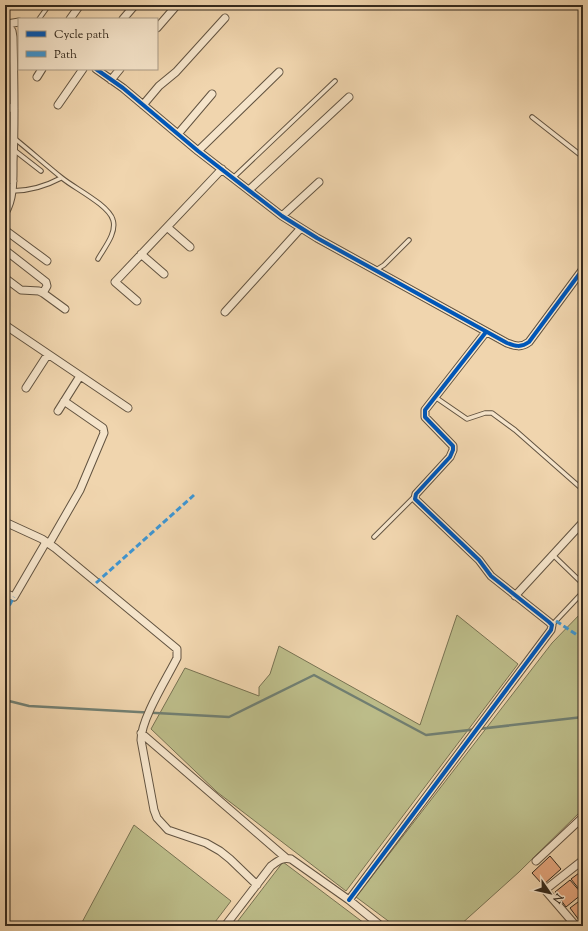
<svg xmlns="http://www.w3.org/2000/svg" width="588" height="931" viewBox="0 0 588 931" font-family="'Sorts Mill Goudy',serif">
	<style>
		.green { fill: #bcbc89; stroke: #787252 }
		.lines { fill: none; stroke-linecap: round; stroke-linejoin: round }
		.stream { stroke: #717f72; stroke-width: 2.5 }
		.building { fill: #e5a67d; stroke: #33281c }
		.lane-casing { stroke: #625340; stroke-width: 5.5 }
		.street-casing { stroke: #625340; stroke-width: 9 }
		.lane { stroke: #f5e4ca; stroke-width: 3.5 }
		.street { stroke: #f5e4ca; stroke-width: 7 }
		.quiet { stroke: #3d96d4; stroke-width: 3; stroke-dasharray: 6 3; stroke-linecap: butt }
		.cycleway-casing { stroke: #f5e4ca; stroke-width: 6 }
		.cycleway { stroke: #0057b8; stroke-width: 4 }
	</style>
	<rect width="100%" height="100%" fill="#f0d5ae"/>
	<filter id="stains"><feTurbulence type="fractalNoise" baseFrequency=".005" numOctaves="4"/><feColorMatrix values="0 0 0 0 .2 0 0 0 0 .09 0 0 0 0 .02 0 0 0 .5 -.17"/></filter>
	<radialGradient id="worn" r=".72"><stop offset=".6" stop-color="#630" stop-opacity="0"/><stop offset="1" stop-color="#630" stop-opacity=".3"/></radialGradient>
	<path class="green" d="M583,611v198l-64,63 -60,54h-64l-39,-29 196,-254z
		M457,615l61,49 -172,227 -129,-99 -66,-63 34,-61 74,28v-9l11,-13 9,-28 141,79z
		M134,825l97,76 -19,25h-132z
		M283,862l85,64h-134z"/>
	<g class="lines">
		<path class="stream" d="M5,700l24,6 200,11 85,-42 112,60 157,-18"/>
	</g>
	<path class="building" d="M550,856l11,13 -18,16 -11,-12z
		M583,870v24l-12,-15z
		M570,880l12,14 -16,13 -11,-15z
		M578,902l5,6 -1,16 -12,-16z"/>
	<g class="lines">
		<g class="lane-casing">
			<path id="lane" d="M39,19l10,-14
				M532,117l51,40
				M14,138c16,13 32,27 48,40 12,10 47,27 51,42 4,13 -9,28 -15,39
				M14,150l27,21
				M233,178l102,-97
				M12,191c18,0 34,-5 49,-13
				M376,270l8,-5 25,-25
				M435,397l32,22 18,-6h7l4,3 19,14 67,59
				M374,537l40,-40
				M553,555l30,29
				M552,625l31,-33"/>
		</g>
		<g class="street-casing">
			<path id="street" d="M70,19l10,-14
				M123,19l12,-14
				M5,21l7,10 1,6c1,42 2,83 0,125 0,17 1,36 -8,51
				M7,24l12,-2
				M157,28l20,-23
				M96,69l27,19 75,63 84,65 35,22 190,105c8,3 14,5 22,-1l54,-73
				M37,77l5,-8
				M111,80l9,-11
				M58,105l25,-36
				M143,105l16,-19 17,-14 49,-54
				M5,107l9,2
				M178,134l34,-40
				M198,151l81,-79
				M5,177l8,4
				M249,190l100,-93
				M282,216l37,-34
				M167,227l23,20
				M5,230l42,31
				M5,250l41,32 1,4 -4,7
				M141,254l23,20
				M5,278l16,12 18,1 4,2 22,16
				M137,301l-22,-19 107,-113
				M225,312l76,-84
				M5,325l123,83
				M26,388l22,-34
				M58,411l22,-35
				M5,522l37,17 13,9 122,101v9c-10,20 -36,61 -36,82l13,70 3,8 11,12 38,13 14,8 10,8 27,26
				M49,544l31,-54 24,-57 -1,-5 -39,-27
				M5,593l9,4 32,-55
				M515,596l68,-74
				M141,733l145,125
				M536,861l47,-44
				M349,900l202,-270 1,-5 -3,-3 -58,-46 -12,-16 -64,-61 1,-5 34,-37 3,-7v-4l-28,-29v-7l61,-78
				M225,926l46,-60c7,-5 11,-9 20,-7l58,41 32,26
				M576,926l-31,-36 38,-30"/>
		</g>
		<use href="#lane" class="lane"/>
		<use href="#street" class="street"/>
		<path class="quiet" d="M96,583l98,-88
			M5,613l9,-16
			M556,621l27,18"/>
		<g class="cycleway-casing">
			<path id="cycleway" d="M96,69l27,19 75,63 84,65 35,22 190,105c8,3 14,5 22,-1l54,-73
				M349,900l202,-270 1,-5 -3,-3 -58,-46 -12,-16 -64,-61 1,-5 34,-37 3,-7v-4l-28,-29v-7l61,-78"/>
		</g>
		<use href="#cycleway" class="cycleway"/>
	</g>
	<rect width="588" height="931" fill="none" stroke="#f0d5ae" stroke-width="20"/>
	<rect x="6" y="6" width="576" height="919" fill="none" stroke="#33281c" stroke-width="2"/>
	<rect x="10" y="10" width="568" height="911" fill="none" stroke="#33281c"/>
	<rect x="18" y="18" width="140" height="52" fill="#f5e4ca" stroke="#a79984"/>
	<rect x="26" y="31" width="20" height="6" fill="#0057b8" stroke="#a79984"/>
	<text x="54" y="38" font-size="12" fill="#33281c">Cycle path</text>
	<rect x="26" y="51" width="20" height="6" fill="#3d96d4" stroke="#a79984"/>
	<text x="54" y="58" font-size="12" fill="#33281c">Path</text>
	<g transform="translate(550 893) rotate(124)" stroke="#f5e4ca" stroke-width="3" paint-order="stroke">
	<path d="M0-3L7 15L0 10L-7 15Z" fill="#33281c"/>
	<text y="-6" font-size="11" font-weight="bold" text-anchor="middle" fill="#33281c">N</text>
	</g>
	<rect width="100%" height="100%" filter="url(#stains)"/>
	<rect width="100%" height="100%" fill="url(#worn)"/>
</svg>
